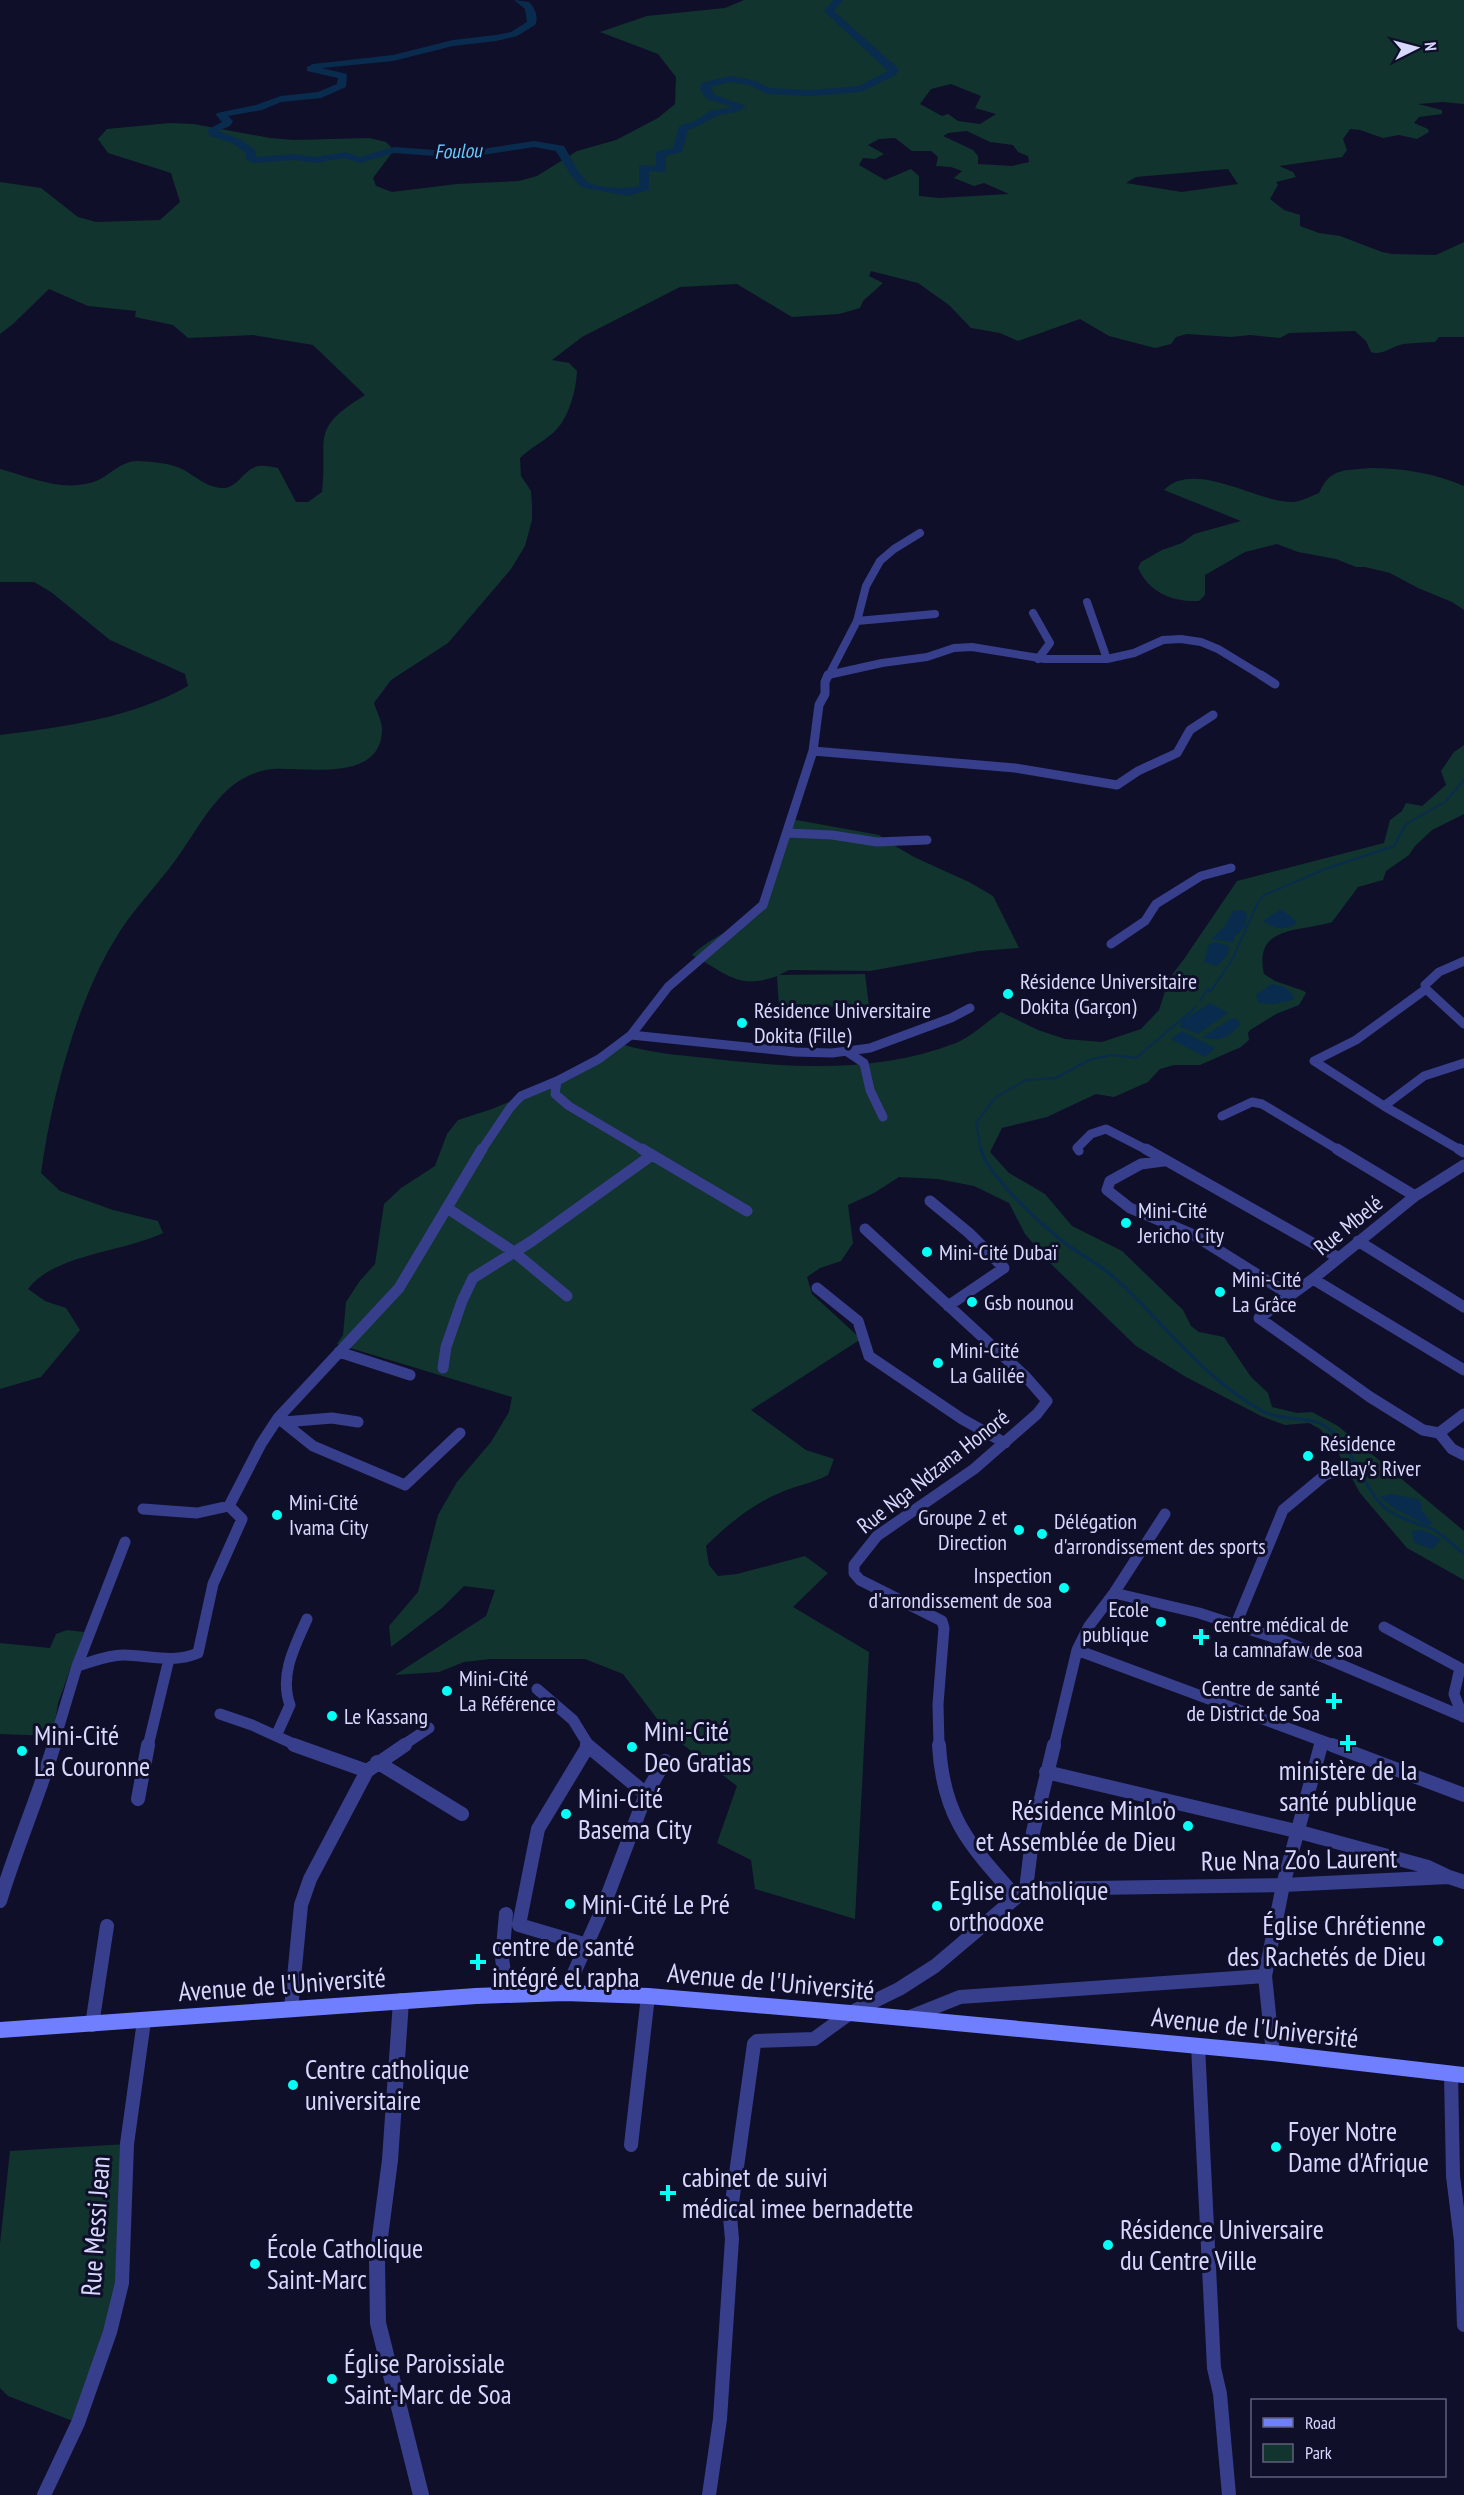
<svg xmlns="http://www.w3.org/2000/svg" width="1464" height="2495" viewBox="0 0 1464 2495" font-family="'PT Sans Narrow',sans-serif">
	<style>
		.green { fill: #11342e; fill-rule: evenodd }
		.water { fill: #092c4e }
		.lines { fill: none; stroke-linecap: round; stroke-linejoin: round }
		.stream-far1 { stroke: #092c4e; stroke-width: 2 }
		.stream { stroke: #092c4e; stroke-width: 3 }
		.river { fill: #092c4e; fill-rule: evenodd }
		.minor-far3 { stroke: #373f8c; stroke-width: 8 }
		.minor-far2 { stroke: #373f8c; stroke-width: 9 }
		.minor-far1 { stroke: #373f8c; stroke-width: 11 }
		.minor { stroke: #373f8c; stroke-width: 14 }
		.tertiary { stroke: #373f8c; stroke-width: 16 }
		.secondary { stroke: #6f7fff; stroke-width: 16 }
		.poi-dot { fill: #04fff5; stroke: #100f2a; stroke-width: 2 }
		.labels { text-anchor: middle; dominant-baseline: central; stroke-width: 6; stroke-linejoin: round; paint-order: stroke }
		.far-water-label { font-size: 20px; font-style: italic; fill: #66cdff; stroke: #100f2a }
		.poi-label { font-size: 22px; fill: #d8d8ff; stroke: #100f2a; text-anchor: start }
		.street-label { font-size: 22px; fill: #d8d8ff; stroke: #100f2a }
		.near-poi-label { font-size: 27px; fill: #d8d8ff; stroke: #100f2a; text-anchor: start }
		.near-street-label { font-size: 27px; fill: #d8d8ff; stroke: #100f2a }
	</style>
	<rect width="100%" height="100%" fill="#100f2a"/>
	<path class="green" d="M744,0h720v104l-21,-2 -25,2 24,6v4l-23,3 -5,6 14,6 1,3 -12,7 -18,-4 -16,3 -23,-8 -10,-1 -7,10 4,11 -5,7 -63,9 14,6 3,5 -20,5 2,3 -8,14 14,11 16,5v11l19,7 21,3 42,16 10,2 44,1 28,-13v95h-25l-4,5c-10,0 -20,1 -31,2 -12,2 -21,12 -33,8l-5,-11 -11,-10 -66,2 -9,5 -30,-3 -19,2 -44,-3 -11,3 -5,7 -16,4 -46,-12 -29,-17 -62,22 -18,-8 -29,-5 -22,-23 -31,-22 -47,-12 -2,5 14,7 -20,18 -3,7 -21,6 -47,3 -55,-33 -57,3 -98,50 -30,23 17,3 8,8c-1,20 -8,47 -23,61 -11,10 -24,16 -34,26l1,18 10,15 1,15v14l-7,26 -14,23 -63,74 -57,37 -17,23c2,7 8,18 8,26 0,54 -76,38 -109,40 -14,1 -30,8 -41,17 -24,20 -37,47 -55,72 -20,28 -46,53 -63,83 -38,63 -63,159 -73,232l19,18 53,19 45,11 5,12c-39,19 -109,21 -135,56l17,12 21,7 14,22 -39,47 -41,12v-654c63,-8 132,-17 188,-49l-3,-12 -75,-34 -59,-48 -17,-10h-34v-113c30,8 58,22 90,14 18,-4 29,-23 49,-22 14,1 32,2 45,9 12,7 23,17 37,18 18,1 22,-20 38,-22 6,-1 13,1 19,2l18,34h12l14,-10c6,-57 -13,-62 43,-97l-52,-50 -60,-10 -65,3 -15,-13 -38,-8 1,-6 -48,-5 -39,-17 -36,35 -13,10v-152l41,6 37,29 18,5 64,-2 20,-18 -9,-29 -63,-20 -10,-14 9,-10 63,-6 23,1 77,14 24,2 75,-2 17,4 8,8 -21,28 3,8 16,6 65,-8 62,-3 18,-5 40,-25 39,-11 42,-22 17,-14 1,-27 -18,-23 -58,-22 47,-16 78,-8zM951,84l30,12 -6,12 21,6 -16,10 -22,-3 -10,-7 -6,2 -22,-12 11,-15zM967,131l23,11 23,3 5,7 10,4 1,6 -17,4 -34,-2v-8l-5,-6 -30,-14 5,-3zM895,138l17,13h19l7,6 -2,9 15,1 11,4 -8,7 20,8 10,-3 25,11 -70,4 -20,-2v-20l-8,-7 -26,11 -26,-15 4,-7 12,1 9,-5 -16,-9 11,-6zM1228,169l10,15 -56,8 -56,-9 10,-6z
		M1370,468c32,0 64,5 94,18v124l-12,-8 -34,-14 -28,-15 -25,-6h-9l-20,-8 -38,-7 -21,-8 -32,8 -40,23v20l-6,6c-27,1 -49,-8 -61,-33l3,-6 21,-12 20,-7 12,-9 47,-13 -77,-31c30,-31 92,12 128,12 8,0 19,-6 27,-9 12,-26 25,-22 51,-25z
		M1464,745v69l-32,16 -17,16 -6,9 -23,16 -3,9 -25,7 -26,35c-32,10 -79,3 -68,52l11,7 29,10 2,2 -7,12 -23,9 -26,16 -2,3 1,7 -8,7 -41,18h-26l-14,4 -12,13 -34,15 -18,-3 -49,23 -45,11 -12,24 19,21 36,21 27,32 50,25 61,59 8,16 8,6 25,5 27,40 17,16 4,14 25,6 15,-1 26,14 126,105v49l-57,-32 -47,-55 -25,-46 -15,-18 -11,-6 -24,2 -24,-9 -75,-39 -50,-31 -85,-82 -26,-30 -16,-31 -35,-17 -36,-7 -39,-2 -25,16 -26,12 5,38 -12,18 -21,7 -13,9 5,17 49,45 -110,71 55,40 28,9 -6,16c-15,8 -29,10 -44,16 -30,12 -56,33 -78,55l3,19 9,11 19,-2 68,-18 23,17 -35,34 76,45 -14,267 -100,-30 -4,-29 -34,-17 20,-57 -69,-53 -45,-59 -38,-15h-94l-27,3 -25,10 -44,3 91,-59 9,-26 -31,-4 -22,22 -51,39 -2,-21 29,-34 20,-77 19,-33 34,-40 18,-30 3,-15 -175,-53 6,-9 3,-33 13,-20 16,-18 9,-60 17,-16 34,-22 12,-32 11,-14 34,-11 60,-25 69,-40c28,9 57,11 86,14 84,10 168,16 249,-15 16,-7 31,-21 45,-31l37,18 27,9 37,3 39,-13 18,-19 10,-31 15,-20 53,-78 147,-38 6,-23 12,-9 4,-8 16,3 24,-21 -5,-14 13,-19z
		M791,819l88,16 11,8 24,14 55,25 24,14 26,52 -40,3 -109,20 -81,-1 -10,5 86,-1 4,32 -90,2 -2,-32c-40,15 -53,-5 -85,-21 20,-19 49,-28 68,-48 8,-7 26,-73 31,-88z
		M67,1630l17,2 -26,71 -5,33 -53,-2v-91l50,5 6,-14z
		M127,2144l-5,139 -44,140 -70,-27 -8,-8v-144l10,-93z"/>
	<path class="water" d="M1281,909l14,11 1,4c-13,7 -21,5 -33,-3z
		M1244,910l3,4 -2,13 -10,9 -2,6 -22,-3 14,-13 8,-15z
		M1215,942l14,4 -1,9 -11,11 -13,-4 5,-18z
		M1272,984l13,3 8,8v5l-20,4 -14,-1 -3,-8z
		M1210,1003l18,10 -30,21 -18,-7 2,-10h6z
		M1232,1018l6,2 2,4c-10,15 -23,18 -38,13z
		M1182,1031l33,17 -10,9 -34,-18z
		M1390,1494l28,5 3,3v8l11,13 -3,2 -5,-1 -30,-16 -14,-11z
		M1422,1530l19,9 -8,10 -19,-6 -2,-12z"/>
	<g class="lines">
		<path class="stream-far1" d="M1200,1001l8,-13 2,4 22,-32 25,-56 7,-9 64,-27 66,-22 12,-22 39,-22 19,-22
			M981,1151l-5,-28 20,-26 30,-17 30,-2 33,-18 22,-5 25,3 60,-51"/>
		<path class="stream" d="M981,1149c5,25 59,74 80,91 17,14 39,24 55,39 48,44 90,102 148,133 20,10 49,3 65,17 27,23 29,49 51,74 12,14 35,19 52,26 11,5 22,17 32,25"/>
		<path class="river" d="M514,0l15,2c6,6 10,15 6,23l-18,11 -21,5 -43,5 -60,15 -71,7 25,6 -1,13 -25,11 -40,4 -19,8 -34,6 5,5 -3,5 -12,5 22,8 15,11 1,7 38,-3 22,3 29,-5 15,5 34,-10 68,5 72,-11 30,5c7,11 13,28 24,36 11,7 40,7 51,4v-21l17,1v-14l17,-4 6,-22 16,-5 15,-10 23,-4 -26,-8 -7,-9 1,-7 29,-7 26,5 13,7 41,2 49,-4 29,-15 -62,-58 -2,-2 9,-11h10l-9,11 65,58 -3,6 -35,17 -51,4 -43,-2 -18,-9 -19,-3 -20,5 5,8 31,11c-10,10 -20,5 -31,11 -10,5 -17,10 -27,13l-6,22 -16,4v16l-17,-1v19l-22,6 -46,-9 -11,-13 -14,-23 -22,-4 -72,11 -68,-5 -34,10 -16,-5 -28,5 -22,-3 -40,3 -8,-3v-7l-14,-10 -22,-7 -3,-6 15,-8 -6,-7 1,-2 39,-8 25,-9 37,-4 19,-8 1,-6 -31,-7v-4l6,-3 80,-9 60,-15 43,-5 15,-3 16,-10 -2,-13z"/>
		<path class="minor-far3" d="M1087,602l20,57
			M1033,613l17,30 -12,16
			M857,621l78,-7
			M828,675l54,-12 45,-6 27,-9 18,-1 73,12h62l27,-6 29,-13 18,-1 20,3 17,7 46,28
			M828,677l29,-56 9,-35 14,-25 14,-12 26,-16"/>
		<path class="minor-far2" d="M1261,675l14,9
			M813,751l202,17 102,17 21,-14 39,-18 13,-23 23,-15
			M787,833l45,2 45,7 50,-2
			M1111,944l34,-23 11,-17 45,-28 30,-8
			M1426,989l38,35
			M631,1035l164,17 37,1 38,-5 81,-30 19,-10
			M846,1051l18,12 6,27 13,27
			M1314,1061l42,-21 70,-51 -1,-4 14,-13 25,-11
			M1314,1061l70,45 78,45
			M557,1081l-2,13 14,12 76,45
			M1384,1106l40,-30 40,-13
			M1222,1116l30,-14 10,2 78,47
			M481,1151l29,-43 11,-12 36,-15 42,-22 32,-24 37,-48 95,-82 50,-154 6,-46 6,-11v-12l3,-7
			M1079,1151l-2,-3 14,-14 15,-5 43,22"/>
		<path class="minor-far1" d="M642,1149l105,62
			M1146,1149l193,109
			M1337,1149l78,47
			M1459,1149l5,3
			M1163,1161l-22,3 -31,17 -3,9 23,18 64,27 96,60
			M1464,1165l-49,31 -102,83 -54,39 111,79 53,33 16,3 25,-19
			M930,1201l39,32 35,35 -56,38
			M447,1208l67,44 53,44
			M865,1229l161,148 21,24 -10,13 -63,55 -97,67 -23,29v8l6,7 82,41 2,7 -6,76 1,42
			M1358,1241l106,66
			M1313,1279l151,91
			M817,1288l41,33 11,35 93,63 43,24
			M339,1352l71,23
			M443,1368l3,-21 16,-46 11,-23 59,-37 120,-86
			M278,1418l35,28 92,39 55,-52
			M284,1422l48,-4 26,4
			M1439,1433l13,16 12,6
			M143,1509l54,4 32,-7 32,-62 17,-26 121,-130 83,-139
			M1114,1593l85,20 86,28 179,76
			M1236,1624l47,-114 42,-35 19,-7
			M1384,1627l76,41 -6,26 9,23
			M1077,1650l259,96
			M77,1666c15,-4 30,-11 46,-11 26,0 50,9 75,-2l15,-69 29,-65 -13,-13
			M537,1689l36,31 16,26
			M220,1714l32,11 46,21
			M276,1736l14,-31c-11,-30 5,-59 17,-86
			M53,1746l24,-80 48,-124
			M148,1746l21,-87
			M402,1746l27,-18
			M1054,1746l23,-96 12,-24 25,-33 51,-79
			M1321,1746l1,-4"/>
		<path class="minor" d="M294,1745l73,26
			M587,1745l59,49
			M939,1745c4,73 31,100 77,152
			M1332,1745l132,50
			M377,1762l85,52
			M1046,1772l250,59 132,36 21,10
			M138,1799l10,-54
			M1026,1889l7,-57 21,-87
			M0,1901c16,-53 38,-103 54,-156
			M506,1914l-4,44 5,37
			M587,1945l-68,-20 19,-96 50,-83
			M565,1993l37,-83 44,-116 19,-33
			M291,2009l10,-104 9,-26 57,-108 38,-26
			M910,2017l50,-20 305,-21
			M92,2025l15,-99
			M1198,2046l16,322 6,26 9,101
			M1273,2053l-8,-77 18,-91 38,-140
			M1451,2073l2,103 8,65 3,84
			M631,2145l17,-149
			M44,2495l34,-72 32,-91 12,-49 5,-139 17,-123
			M709,2495l11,-76 12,-180 -2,-22 24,-173 3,-3 57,-2 36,-26 49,-24 36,-23 91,-77 257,-4 166,-8 15,5"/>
		<path class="tertiary" d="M401,2001l-11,159 -13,100 1,63 43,172"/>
		<path class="secondary" d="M0,2030l476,-34 89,-3 83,3 202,17 423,40 191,22"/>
	</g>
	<g class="poi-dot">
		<circle cx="1008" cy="994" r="6"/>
		<circle cx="742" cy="1023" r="6"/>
		<circle cx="1126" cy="1223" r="6"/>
		<circle cx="927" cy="1252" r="6"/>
		<circle cx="1220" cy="1292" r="6"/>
		<circle cx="972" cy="1302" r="6"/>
		<circle cx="938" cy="1363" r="6"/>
		<circle cx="1308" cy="1456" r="6"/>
		<circle cx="277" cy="1515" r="6"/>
		<circle cx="1019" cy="1530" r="6"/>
		<circle cx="1042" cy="1534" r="6"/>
		<circle cx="1064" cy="1588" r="6"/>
		<circle cx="1161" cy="1622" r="6"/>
		<path d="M1198 1628h6v6h6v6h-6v6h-6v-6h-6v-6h6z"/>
		<circle cx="447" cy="1691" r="6"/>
		<path d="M1331 1692h6v6h6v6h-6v6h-6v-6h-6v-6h6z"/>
		<circle cx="332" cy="1716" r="6"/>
		<path d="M1345 1734h6v6h6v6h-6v6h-6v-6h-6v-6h6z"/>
		<circle cx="632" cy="1747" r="6"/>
		<circle cx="22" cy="1751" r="6"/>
		<circle cx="566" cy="1814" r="6"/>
		<circle cx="1188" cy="1826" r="6"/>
		<circle cx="570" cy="1904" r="6"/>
		<circle cx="937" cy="1906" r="6"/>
		<circle cx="1438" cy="1941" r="6"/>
		<path d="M475 1953h6v6h6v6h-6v6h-6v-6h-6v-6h6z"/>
		<circle cx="293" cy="2085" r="6"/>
		<circle cx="1276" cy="2147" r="6"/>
		<path d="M665 2184h6v6h6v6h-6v6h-6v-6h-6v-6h6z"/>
		<circle cx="1108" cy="2245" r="6"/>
		<circle cx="255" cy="2264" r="6"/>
		<circle cx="332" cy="2379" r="6"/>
	</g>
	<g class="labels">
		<g class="far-water-label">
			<text transform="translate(458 151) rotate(-2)">Foulou</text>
		</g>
		<g class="poi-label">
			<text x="1020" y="981">Résidence Universitaire<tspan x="1020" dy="25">Dokita (Garçon)</tspan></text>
			<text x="754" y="1010">Résidence Universitaire<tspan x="754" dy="25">Dokita (Fille)</tspan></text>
			<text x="1138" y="1210">Mini-Cité<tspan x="1138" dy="25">Jericho City</tspan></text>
			<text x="939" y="1252">Mini-Cité Dubaï</text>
			<text x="1232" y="1279">Mini-Cité<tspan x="1232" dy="25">La Grâce</tspan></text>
			<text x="984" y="1302">Gsb nounou</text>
			<text x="950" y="1350">Mini-Cité<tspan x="950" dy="25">La Galilée</tspan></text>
			<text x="1320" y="1443">Résidence<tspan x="1320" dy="25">Bellay's River</tspan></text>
			<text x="289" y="1502">Mini-Cité<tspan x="289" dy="25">Ivama City</tspan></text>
			<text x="1007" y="1517" text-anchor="end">Groupe 2 et<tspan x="1007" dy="25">Direction</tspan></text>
			<text x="1054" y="1521">Délégation<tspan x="1054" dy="25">d'arrondissement des sports</tspan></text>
			<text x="1052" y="1575" text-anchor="end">Inspection<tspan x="1052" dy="25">d'arrondissement de soa</tspan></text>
			<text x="1149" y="1609" text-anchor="end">Ecole<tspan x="1149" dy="25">publique</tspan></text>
			<text x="1214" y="1624">centre médical de<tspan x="1214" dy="25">la camnafaw de soa</tspan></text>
			<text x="459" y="1678">Mini-Cité<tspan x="459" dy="25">La Référence</tspan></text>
			<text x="1320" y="1688" text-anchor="end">Centre de santé<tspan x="1320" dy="25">de District de Soa</tspan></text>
			<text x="344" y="1716">Le Kassang</text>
		</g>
		<g class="street-label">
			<text transform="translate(1348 1225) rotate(-39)">Rue Mbelé</text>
			<text transform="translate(933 1471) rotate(-38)">Rue Nga Ndzana Honoré</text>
		</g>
		<g class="near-poi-label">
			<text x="644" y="1731">Mini-Cité<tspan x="644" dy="31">Deo Gratias</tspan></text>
			<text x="34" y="1735">Mini-Cité<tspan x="34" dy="31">La Couronne</tspan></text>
			<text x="1348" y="1770" text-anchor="middle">ministère de la<tspan x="1348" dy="31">santé publique</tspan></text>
			<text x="578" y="1798">Mini-Cité<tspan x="578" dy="31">Basema City</tspan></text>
			<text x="1176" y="1810" text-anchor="end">Résidence Minlo'o<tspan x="1176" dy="31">et Assemblée de Dieu</tspan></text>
			<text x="949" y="1890">Eglise catholique<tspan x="949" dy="31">orthodoxe</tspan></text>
			<text x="582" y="1904">Mini-Cité Le Pré</text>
			<text x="1426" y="1925" text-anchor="end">Église Chrétienne<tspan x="1426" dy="31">des Rachetés de Dieu</tspan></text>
			<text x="492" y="1946">centre de santé<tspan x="492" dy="31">intégré el rapha</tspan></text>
			<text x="305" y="2069">Centre catholique<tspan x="305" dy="31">universitaire</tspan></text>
			<text x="1288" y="2131">Foyer Notre<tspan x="1288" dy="31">Dame d'Afrique</tspan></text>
			<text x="682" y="2177">cabinet de suivi<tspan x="682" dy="31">médical imee bernadette</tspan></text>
			<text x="1120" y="2229">Résidence Universaire<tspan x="1120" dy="31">du Centre Ville</tspan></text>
			<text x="267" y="2248">École Catholique<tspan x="267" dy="31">Saint-Marc</tspan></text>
			<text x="344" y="2363">Église Paroissiale<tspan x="344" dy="31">Saint-Marc de Soa</tspan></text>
		</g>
		<g class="near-street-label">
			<text transform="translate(1299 1859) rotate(-1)">Rue Nna Zo'o Laurent</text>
			<text transform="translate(771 1981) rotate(5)">Avenue de l'Université</text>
			<text transform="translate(282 1984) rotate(-4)">Avenue de l'Université</text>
			<text transform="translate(1255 2027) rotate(6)">Avenue de l'Université</text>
			<text transform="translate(95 2226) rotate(-86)">Rue Messi Jean</text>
		</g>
	</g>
	<rect x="1251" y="2399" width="195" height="78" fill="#100f2a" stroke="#605f7f" stroke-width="1.5"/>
	<rect x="1263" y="2418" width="30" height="9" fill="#6f7fff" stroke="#605f7f" stroke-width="1.5"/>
	<text x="1305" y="2429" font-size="18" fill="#d8d8ff">Road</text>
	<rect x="1263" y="2444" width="30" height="18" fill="#11342e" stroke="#605f7f" stroke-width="1.5"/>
	<text x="1305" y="2459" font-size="18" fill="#d8d8ff">Park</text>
	<g transform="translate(1416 48) rotate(84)" stroke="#100f2a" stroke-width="4.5" paint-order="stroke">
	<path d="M0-4.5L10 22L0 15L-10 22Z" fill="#d8d8ff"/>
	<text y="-9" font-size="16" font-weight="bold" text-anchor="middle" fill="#d8d8ff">N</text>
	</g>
</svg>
